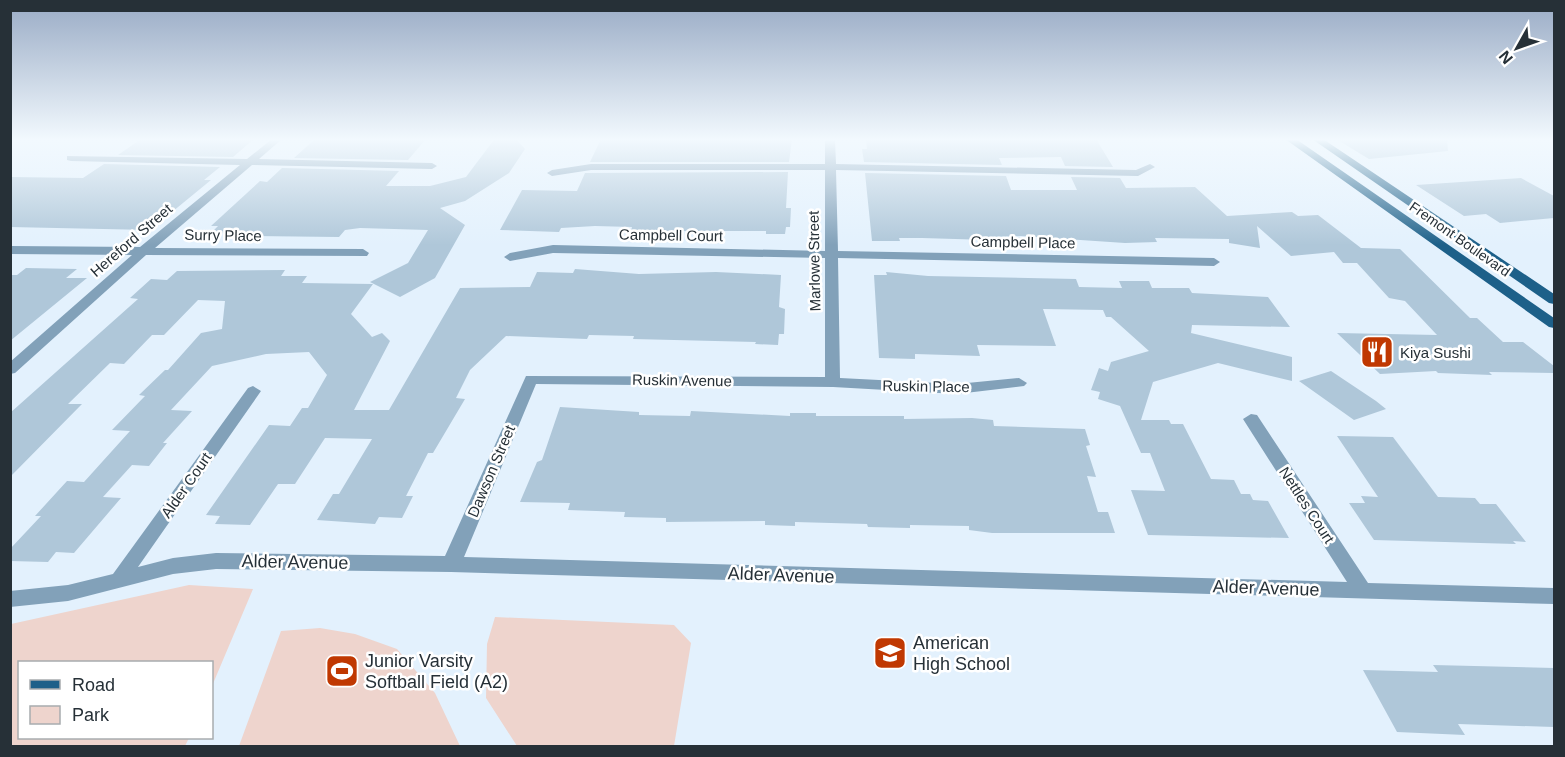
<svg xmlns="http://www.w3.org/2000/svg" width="1565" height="757" viewBox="0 0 1565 757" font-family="Arial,sans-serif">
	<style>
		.green { fill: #eed4cd }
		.building { fill: #afc7d9 }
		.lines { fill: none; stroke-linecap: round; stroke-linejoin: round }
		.minor { fill: #82a1b9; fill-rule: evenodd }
		.major { fill: #1d6089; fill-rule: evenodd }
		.labels { text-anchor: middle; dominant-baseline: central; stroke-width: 5; stroke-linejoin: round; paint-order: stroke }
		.far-street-label { font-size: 14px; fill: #263037; stroke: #fff }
		.street-label { font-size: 15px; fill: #263037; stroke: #fff }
		.poi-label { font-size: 15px; fill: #263037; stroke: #fff; text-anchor: start }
		.near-street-label { font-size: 18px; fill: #263037; stroke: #fff }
		.near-poi-label { font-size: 18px; fill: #263037; stroke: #fff; text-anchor: start }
	</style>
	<rect width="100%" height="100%" fill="#e3f1fd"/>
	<path class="green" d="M189,585l64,4 -41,97v-24h-192v76h169l-4,8h-174v-122z
		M495,617l179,8 17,18 -17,103h-157l-31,-48 1,-54z
		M320,628l35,6 42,15 38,44 25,53h-221l42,-115z"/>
	<path class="building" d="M141,139h113l-21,18 -115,-2z
		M315,139h111l-18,21 -114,-2z
		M505,139h11l9,10 -16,24 -44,28 -25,7 25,17 -30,53 -35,19 -30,-15 38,-19 20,-33 -68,-2 -15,2 -6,7 -93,-1 -34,-4 6,-6h-7l49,-45 7,1 15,-14 117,3 -13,15h44l36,-9 27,-36z
		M601,139h191l-3,23h-199z
		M866,139h230l17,28 -48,-1 -4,-9 -62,1 3,7 -138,-3 -2,-13h5z
		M1336,139h111l1,12 -79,8z
		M104,164l116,3 -16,13h7l-61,50 -140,-3v-50l73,1z
		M788,172l-2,36h5l-1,19h-4l-1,7h-19v-3h-135l1,-4 -37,-1 -34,2 -2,4 -59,-2 22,-40 55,1 8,-18z
		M865,173l141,3 5,14h66l-6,-13 49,1 6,10 69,-1 32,29 65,-4 6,4 20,-1 43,33 39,1 70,69h7l26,24h20l31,24v7l-65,-1 3,3 -54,-2 -2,-2 -56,3 -43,-41 100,2 -32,-34 -16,-3 -32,-35h-14l-9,-11 -43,4 -34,-30 3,22 -31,-5v-4l-74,-1 2,4 -32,1 -104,-7 -33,1 1,3 -67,-2h-23l1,3h-28z
		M1521,178l33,18v22l-54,5 -14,-9 -22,2 -48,-31z
		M26,268l51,1 -11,9h21l-77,63v-66h7z
		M575,269l64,5 77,-2 65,3 -2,32 6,2 -1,25h-5l-1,11 -23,-1 1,-2 -123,-3 1,-3 -45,-1 -2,4 -81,-3 -36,34 -14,28 9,1 -32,54h-5l-22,43h7l-11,22 -23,-1 -4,7 -58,-4 16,-26h6l33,-55 -47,-1 -30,46h-17l-28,41 -35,-1 5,-8 -14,-1 63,-90 21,1 12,-18h6l19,-33 -18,-23 -43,2 -54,12 -41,44 21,1 -29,32h4l-18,23 -17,-1 -29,32 18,1 -47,55 -18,-1 -8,10 -38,-1v-12l31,-33h-6l32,-35 17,1 46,-51 -18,-1 33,-34 -6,-1 26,-25h3l33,-37 21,-4 3,-28 -27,-1 -34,35h-12l-28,29 -14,-1 -42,41h14l-72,73v-64l128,-114 -8,-1 21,-19 16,1 10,-9 108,-1 -4,6h26l-5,7 71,1 -22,30 21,23 10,-4 8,8 -36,69h35l71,-122 70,-1 7,-15 36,1z
		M886,272l42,4 148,3 3,8 43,1 -3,-7h30l3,7h37l3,5 76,4 22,30 -98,-2 -1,8 101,24v24l-74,-18 -65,19 -12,38h28l2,4h12l28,55 23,1 7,14h9l3,6 15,1 21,37 -141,-3 -17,-45 34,1 -15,-38h-9l-21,-47 -22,-7 2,-7 -9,-2 8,-22 9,3 3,-9 38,-11 -38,-34h-5l-3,-7 -60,-1 13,37 -79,-1 3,11 -65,-2v5l-36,-1 -5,-83h13z
		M1331,371l45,30 10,8 -32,11 -55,-39z
		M560,407l79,5v3l51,1 1,-5 99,5v-3h26v3h88v3l68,-1 21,2 1,6 91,3 5,16 -4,1 10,31 -9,-1 11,36h10l7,21h-123l-23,-3v-4l-59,-1v3l-42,-1 -1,-3 -72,-2v4l-30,-1v-4l-99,1v-4l-42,-1 1,-5 -57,-2 2,-7 -50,-1 17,-40 5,-2z
		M1337,436l56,1 45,60 37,1 5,6h16l30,38 -13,-1 3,3 -142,-4 -25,-37h16l-4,-7 17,1z
		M1433,665l121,3v59l-96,-3 7,11 -68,-3 -34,-62 75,2z"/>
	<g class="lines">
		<path class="minor" d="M272,139h10l-23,20 173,4 5,3 -5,3 -180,-4 -97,83 208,1 6,4 -2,3 -221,-1 -131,118 -5,1v-12l122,-107 -122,-1v-8l130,1 100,-82 -169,-4 -4,-1v-4l180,3z
			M825,139h10l1,25 300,6 14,-6 5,3 -17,9 -302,-6 2,81 376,7 6,4 -6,4 -376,-8 2,120 117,6 62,-6 8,5 -3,3 -67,8 -124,-7 -297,-3 -72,173 883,25 -104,-163 8,-5 6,1 111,168 186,5v16l-1103,-32 -235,-3 -43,5 -105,27 -58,6v-16l58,-6 45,-11 135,-186 5,-2 8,5 -123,176 35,-9 43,-5 229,3 81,-180 299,1v-119l-272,-5 -43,8 -6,-4 6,-4 43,-8 272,6v-81h-234l-39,6 -5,-3 5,-3 39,-6h234z"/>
		<path class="major" d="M1285,139h11l258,179v10l-5,-1z
			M1312,139h11l231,155v10l-5,-1z"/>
	</g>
	<linearGradient id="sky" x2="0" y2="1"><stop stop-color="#99abc5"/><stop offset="0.57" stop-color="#f2f9fe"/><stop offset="1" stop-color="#f2f9fe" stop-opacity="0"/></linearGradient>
	<rect width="1565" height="245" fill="url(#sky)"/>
	<defs>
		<g id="restaurant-square" transform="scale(1.725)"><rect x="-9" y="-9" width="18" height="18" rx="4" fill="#c03801" stroke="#fff"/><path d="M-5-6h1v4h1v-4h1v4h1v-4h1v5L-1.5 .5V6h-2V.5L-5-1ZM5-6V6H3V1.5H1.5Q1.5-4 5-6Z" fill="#fff"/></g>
		<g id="school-square" transform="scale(1.725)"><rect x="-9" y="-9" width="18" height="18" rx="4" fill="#c03801" stroke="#fff"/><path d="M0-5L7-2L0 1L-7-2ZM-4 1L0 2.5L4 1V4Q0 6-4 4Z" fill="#fff"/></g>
		<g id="stadium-square" transform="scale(1.725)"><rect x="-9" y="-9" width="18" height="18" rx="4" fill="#c03801" stroke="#fff"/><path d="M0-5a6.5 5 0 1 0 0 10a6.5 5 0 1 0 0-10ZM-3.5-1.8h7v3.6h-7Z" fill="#fff"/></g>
	</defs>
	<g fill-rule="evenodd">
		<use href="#restaurant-square" x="1377" y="352"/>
		<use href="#school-square" x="890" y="653"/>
		<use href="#stadium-square" x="342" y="671"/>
	</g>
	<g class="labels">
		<g class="far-street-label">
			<text transform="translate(1460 239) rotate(35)">Fremont Boulevard</text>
		</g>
		<g class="street-label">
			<text transform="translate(223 235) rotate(1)">Surry Place</text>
			<text transform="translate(671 235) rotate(1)">Campbell Court</text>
			<text transform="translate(131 240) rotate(-41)">Hereford Street</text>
			<text transform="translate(1023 242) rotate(1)">Campbell Place</text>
			<text transform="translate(814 261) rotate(-91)">Marlowe Street</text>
			<text transform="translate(682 380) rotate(1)">Ruskin Avenue</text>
			<text transform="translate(926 386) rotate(1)">Ruskin Place</text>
			<text transform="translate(491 471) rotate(-67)">Dawson Street</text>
			<text transform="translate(186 485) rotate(-55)">Alder Court</text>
			<text transform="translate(1307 505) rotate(57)">Nettles Court</text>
		</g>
		<g class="poi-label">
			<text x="1400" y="352">Kiya Sushi</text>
		</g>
		<g class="near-street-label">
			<text transform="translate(295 562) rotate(1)">Alder Avenue</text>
			<text transform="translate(781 575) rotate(2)">Alder Avenue</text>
			<text transform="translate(1266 588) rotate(2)">Alder Avenue</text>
		</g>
		<g class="near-poi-label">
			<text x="913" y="643">American<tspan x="913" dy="21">High School</tspan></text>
			<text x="365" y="661">Junior Varsity<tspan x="365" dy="21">Softball Field (A2)</tspan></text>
		</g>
	</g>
	<rect width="1565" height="757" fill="none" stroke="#263037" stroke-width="24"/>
	<rect x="18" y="661" width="195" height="78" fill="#ffffff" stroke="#a8acaf" stroke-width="1.5"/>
	<rect x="30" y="680" width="30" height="9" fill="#1d6089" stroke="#a8acaf" stroke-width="1.5"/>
	<text x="72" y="691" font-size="18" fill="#263037">Road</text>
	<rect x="30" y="706" width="30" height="18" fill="#eed4cd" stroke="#a8acaf" stroke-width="1.5"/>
	<text x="72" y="721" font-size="18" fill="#263037">Park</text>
	<g transform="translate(1517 48) rotate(230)" stroke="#ffffff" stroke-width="4.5" paint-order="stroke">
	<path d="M0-4.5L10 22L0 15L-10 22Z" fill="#263037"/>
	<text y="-9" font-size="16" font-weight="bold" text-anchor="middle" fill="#263037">N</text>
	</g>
</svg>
